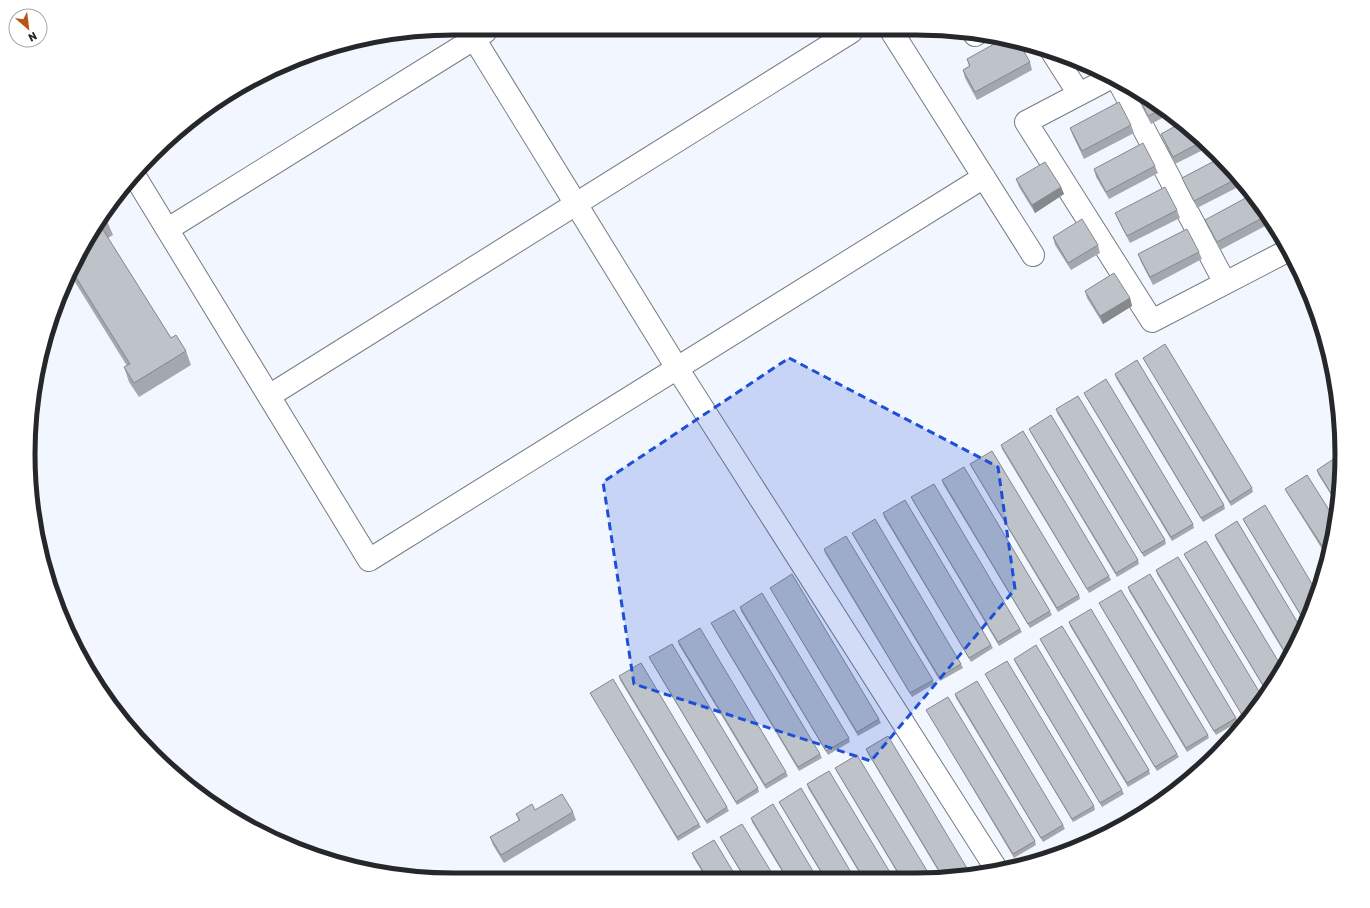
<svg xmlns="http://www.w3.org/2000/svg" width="1370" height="908" viewBox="0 0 1370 908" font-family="Rubik,sans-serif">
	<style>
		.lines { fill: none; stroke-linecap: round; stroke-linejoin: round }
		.minor-casing { stroke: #777b82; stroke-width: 24 }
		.minor { stroke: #fff; stroke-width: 22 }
		.wall { fill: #a3a8ae }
		.shaded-wall { fill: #85888d }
		.building { fill: #bec3ca; stroke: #85888d }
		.marked { fill: #1d4ed8; fill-opacity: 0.2; stroke: #1d4ed8; stroke-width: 3; stroke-dasharray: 8 5; stroke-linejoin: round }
		.rim { fill: none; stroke: #26272a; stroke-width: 5 }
	</style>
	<rect width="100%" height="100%" fill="#f2f6fe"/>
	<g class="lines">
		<g class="minor-casing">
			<path id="minor" d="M470,32l207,336 320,502
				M892,32l141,223
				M975,35l3,-2
				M1051,50l28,44
				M1112,77l-86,45 126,199 137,-71
				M1119,82l106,201
				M134,175l235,385 615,-383
				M168,229l317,-197
				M269,396l582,-364"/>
		</g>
		<use href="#minor" class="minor"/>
	</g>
	<path class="wall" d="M1009,43l21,19 2,8 -55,30 -12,-22 -2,-8 6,-4 -2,-7z
		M1137,94l31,21 -17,9 -12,-23z
		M1131,125l3,8 -50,26 -11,-23 -3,-8z
		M1161,134h36l12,13 -34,17 -11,-23z
		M1220,158l24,26 -47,24 -12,-23 -3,-7z
		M1155,166l3,7 -49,26 -13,-22 -2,-8z
		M1016,179l45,8 3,7 -29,19 -16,-26z
		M1177,210l3,8 -50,25 -12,-23 -3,-7z
		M104,215l3,6 6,14 -5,3 63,100 15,13 5,14 -52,32 -10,-15 -5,-15 3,-1 -57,-92z
		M1266,216l3,8 -49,26 -12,-23 -3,-7z
		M1053,237l45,8 2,8 -29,17 -16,-25z
		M1199,252l3,7 -49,26 -12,-23 -3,-8z
		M1085,291l45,7 2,8 -29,18 -16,-26z
		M1143,358l109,130 1,4 -22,14 -86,-145z
		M1115,374l109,131 1,4 -22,13 -87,-144z
		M1084,393l109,131 1,4 -22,13 -86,-144z
		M1056,409l109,131 1,4 -22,13 -87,-144z
		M1029,429l109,131 1,4 -22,13 -86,-144z
		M1001,445l108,131 2,4 -22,13 -87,-144z
		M1340,459l-2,47 -20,-32 -1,-4z
		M970,464l109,131 1,4 -22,13 -86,-144z
		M942,480l108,131 2,4 -22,13 -87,-144z
		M1285,489l51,32 -9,36 -40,-64z
		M911,497l109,132 2,3 -23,14 -86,-145z
		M883,513l108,132 2,3 -22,14 -87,-145z
		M1243,519l75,75 -13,29 -60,-100z
		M852,533l109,131 2,4 -23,13 -86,-144z
		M1215,535l87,95 -14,29 -72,-120z
		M824,549l109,131 1,4 -22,13 -87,-144z
		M1184,554l99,115 -16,24 -81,-135z
		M1156,570l107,128 -11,16 -8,4 -87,-144z
		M1128,587l108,131 2,4 -22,13 -87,-144z
		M770,588l109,131 2,4 -23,13 -86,-145z
		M1099,603l109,132 1,3 -22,14 -86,-145z
		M740,607l109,131 1,4 -22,13 -87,-144z
		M1069,622l108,132 2,3 -22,14 -87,-145z
		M711,623l109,131 2,4 -23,13 -86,-144z
		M1040,639l109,131 1,4 -22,13 -86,-144z
		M678,641l108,131 2,4 -22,13 -87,-144z
		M649,657l109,131 1,4 -22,13 -86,-144z
		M1014,659l108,131 2,4 -22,13 -87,-145z
		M985,674l109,132 1,4 -22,12 -86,-144z
		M619,676l108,131 2,4 -22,13 -87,-144z
		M590,693l109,131 2,3 -23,14 -86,-145z
		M955,694l108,131 2,4 -22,13 -87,-144z
		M926,710l109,131 1,4 -22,13 -86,-145z
		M866,749l105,126 -28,4 -76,-127z
		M835,768l97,111h-31l-64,-107z
		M807,784l87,95h-31l-55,-91z
		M779,802l76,77 -31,-1 -43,-72z
		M535,810l38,2 3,8 -72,43 -11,-18 -3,-8 29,-16 -3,-7z
		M751,818l66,60h-31l-34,-56z
		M720,837l55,41h-31l-22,-37z
		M692,853l45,25h-31l-13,-21z"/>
	<path class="shaded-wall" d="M1061,187l3,7 -29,19 -3,-8z
		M1130,298l2,8 -29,18 -3,-8z"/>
	<path class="building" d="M1003,39l4,1 2,3 3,-2 7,2 11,19 -55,30 -12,-22 7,-4 -3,-7z
		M1137,94l24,16 -13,6z
		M1119,102l12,23 -49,26 -12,-23z
		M1181,123l16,11 6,7 -30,16 -12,-23z
		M1143,143l12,23 -49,26 -12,-23z
		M1220,158l18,20 -44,23 -12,-23z
		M1045,162l16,25 -29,18 -16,-26z
		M1165,187l12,23 -50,26 -12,-23z
		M1253,194l8,12 5,10 -49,26 -12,-22z
		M104,215l3,6 -7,4 71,113 5,-3 10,16 -52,32 -10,-16 6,-3 -58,-93z
		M1082,219l16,26 -30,18 -15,-26z
		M1187,229l12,23 -49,25 -12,-23z
		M1114,273l16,25 -30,18 -15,-25z
		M1165,344l87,144 -22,14 -87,-144z
		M1137,360l87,145 -23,13 -86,-144z
		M1106,379l87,145 -22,13 -87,-144z
		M1078,396l87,144 -23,13 -86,-144z
		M1051,415l87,145 -22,13 -87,-144z
		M1023,431l86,145 -22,13 -86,-144z
		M992,451l87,144 -22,13 -87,-144z
		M1338,456l2,3 -2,46 -21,-35z
		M964,467l86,144 -22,13 -86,-144z
		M1307,475l29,46 -8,34 -43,-66z
		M934,484l86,145 -22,13 -87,-145z
		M905,500l86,145 -22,13 -86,-145z
		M1265,505l53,89 -13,28 -62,-103z
		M875,519l86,145 -22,13 -87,-144z
		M1237,521l65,109 -13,29 -74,-124z
		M846,536l87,144 -23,13 -86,-144z
		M1206,541l77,128 -16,23 -83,-138z
		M1178,557l85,141 -5,7 -16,10 -86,-145z
		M792,574l87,145 -22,13 -87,-144z
		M1150,574l86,144 -22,13 -86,-144z
		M1121,590l87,145 -22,13 -87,-145z
		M762,593l87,145 -23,13 -86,-144z
		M1091,609l86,145 -22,13 -86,-145z
		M734,610l86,144 -22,13 -87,-144z
		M1062,626l87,144 -22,13 -87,-144z
		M700,628l86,144 -21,13 -87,-144z
		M672,644l86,144 -22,14 -87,-145z
		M1036,645l86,145 -22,13 -86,-144z
		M1007,661l87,145 -22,13 -87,-145z
		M641,663l86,144 -21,14 -87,-145z
		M613,679l86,145 -22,13 -87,-144z
		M977,681l86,144 -22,13 -86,-144z
		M948,697l87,144 -22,13 -87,-144z
		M888,736l83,139 -27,4 -78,-130z
		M857,755l75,124h-30l-67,-111z
		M829,771l65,108h-30l-57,-95z
		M801,788l54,91 -30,-1 -46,-76z
		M562,794l11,18 -72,43 -11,-18 30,-17 -4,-6 16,-10 3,6z
		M773,804l44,74h-30l-36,-60z
		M742,824l33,54h-30l-25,-41z
		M714,840l23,38h-30l-15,-25z"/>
	<path class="marked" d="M789,358l209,109 17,122 -144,172 -237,-77 -31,-202z"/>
	<path d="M0 0H1370V908H0ZM454 35H916A419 419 0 0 1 1335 454V454A419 419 0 0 1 916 873H454A419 419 0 0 1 35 454V454A419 419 0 0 1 454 35Z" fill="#fff" fill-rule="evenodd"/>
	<path class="rim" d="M454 35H916A419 419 0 0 1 1335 454V454A419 419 0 0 1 916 873H454A419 419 0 0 1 35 454V454A419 419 0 0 1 454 35Z"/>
	<g transform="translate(28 28) rotate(152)"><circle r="19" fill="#ffffff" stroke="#a8a9aa"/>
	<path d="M0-3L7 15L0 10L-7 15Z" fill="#b65516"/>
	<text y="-6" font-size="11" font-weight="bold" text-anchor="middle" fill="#26272a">N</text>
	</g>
</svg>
